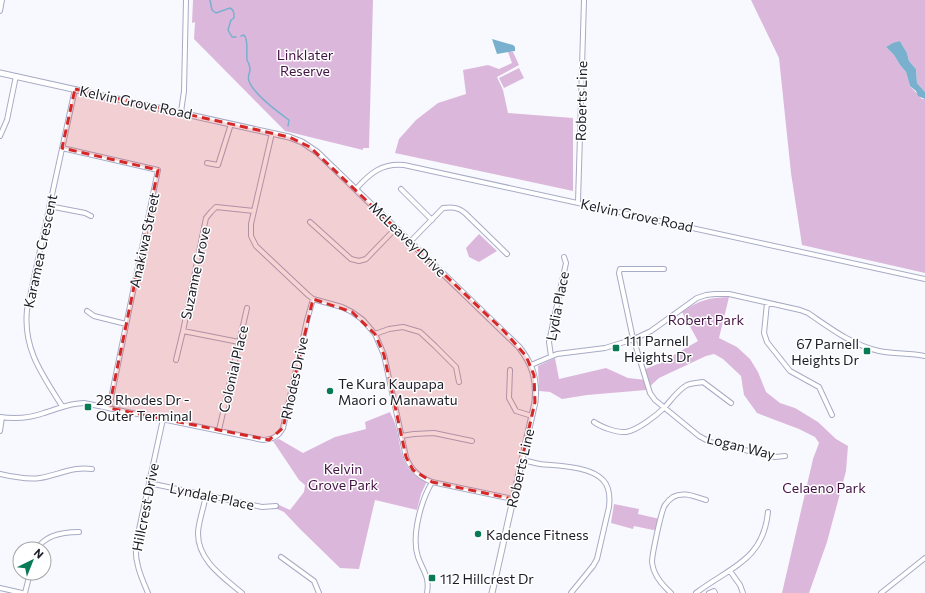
<svg xmlns="http://www.w3.org/2000/svg" width="925" height="593" viewBox="0 0 925 593" font-family="Commissioner,sans-serif">
	<style>
		.green { fill: #dcb7dc }
		.water { fill: #79b0ce }
		.lines { fill: none; stroke-linecap: round; stroke-linejoin: round }
		.stream { stroke: #79b0ce; stroke-width: 1.5 }
		.minor-casing { stroke: #a7abc5; stroke-width: 6 }
		.major-casing { stroke: #a7abc5; stroke-width: 7 }
		.minor { stroke: #fff; stroke-width: 4 }
		.major { stroke: #fff; stroke-width: 5 }
		.marked { fill: #d62828; fill-opacity: 0.2; stroke: #d62828; stroke-width: 3; stroke-dasharray: 8 5; stroke-linejoin: round }
		.poi-dot { fill: #087a56; stroke: #fff; stroke-width: 1.5 }
		.labels { text-anchor: middle; dominant-baseline: central; stroke-width: 3; stroke-linejoin: round; paint-order: stroke }
		.park-label { font-size: 14px; fill: #431345; stroke: #fff }
		.street-label { font-size: 14px; fill: #1b1c26; stroke: #fff }
		.poi-label { font-size: 14px; fill: #1b1c26; stroke: #fff; text-anchor: start }
	</style>
	<rect width="100%" height="100%" fill="#f8f9fe"/>
	<path class="green" d="M193,0h180l-4,148h-6v2l-78,-19 -91,-92 1,-17 -3,1z
		M751,0h174v92l-8,-9 -1,-14 -7,-8 -2,-8 -7,-12 -14,6 8,8 6,10 6,7 4,14 12,13h3v174l-123,-28 -11,-72 -12,-115z
		M508,52h5l6,13 -22,12 6,13 5,23 65,5v73l-178,-38 4,-14 17,-19 22,-17 28,-9 -3,-24 25,-5 11,4 13,-6z
		M519,68l5,10 -20,10 -5,-10z
		M479,234l18,17 -18,11 -10,-5 -3,-9z
		M729,297l-10,41 18,9 13,12 8,13 8,20 14,11 15,5 23,14 18,17 12,7 -2,25 -19,71 -18,51h-27l31,-134 6,-16 -4,-6 -16,-8 -42,-16 -13,-18 -3,-19 -18,-17 -9,-5 -8,2 -47,22 -13,12 -59,5 -25,4 -12,-7 -11,-1 -1,-23v-2l17,-8 4,21 47,-11 22,10 18,2 -3,-10 17,-7 38,-22 -16,-29c18,-12 25,-14 47,-15z
		M390,412c2,5 5,10 6,15 6,23 4,45 31,54l-6,13 -4,16 -42,-10 -16,69 -19,-1 -40,-39 -16,-17 -9,-4 2,-4 13,6 14,-18 1,-7 -6,-5 -26,-39 6,-2 24,14 32,-16 31,-8 -1,-7z
		M614,504l25,5 -1,5 22,5 -2,10 -5,1 -19,-4 -1,3 -22,-6z"/>
	<path class="water" d="M492,39l21,6 2,2v4l-18,3z
		M900,41l7,12 2,8 7,8 1,14 8,9v7l-7,-3 -2,-5 -6,-5 -4,-14 -6,-7 -6,-10 -8,-8 7,-4z"/>
	<g class="lines">
		<path class="stream" d="M210,0l2,10 4,3 14,-5c4,2 4,5 4,10l-3,2 -3,10 4,7h4
			M241,36l3,-1c5,6 2,17 3,25 1,2 3,6 3,9 0,4 -3,7 -1,12 4,12 29,31 40,39l-1,6"/>
		<g class="minor-casing">
			<path id="minor" d="M0,11l2,-11
				M181,112l3,-21 2,-91
				M272,133l-21,91v12l5,10 52,49 5,4 29,8 10,5 11,8 12,14 9,21 22,102c5,13 13,20 26,25l81,17
				M0,136l7,-16 9,-44
				M62,148l96,22 -49,238
				M207,163l11,2 13,-41
				M356,189c14,-16 26,-26 48,-24l521,114
				M401,189l31,31
				M578,202l6,-202
				M49,206l36,7 6,3
				M310,222l41,37 8,2 7,-2 30,-31
				M410,242l33,-34c9,-1 15,-1 22,5l42,41
				M664,269h-44l-1,4 13,61 18,59 5,7 44,36 11,6 65,15 10,-1
				M767,303l-3,30 3,9 23,29 29,16 13,28
				M87,311l7,5 32,8
				M183,331l56,11
				M375,334l14,-5 14,-2 17,5 15,14 21,21 3,15
				M551,356l-2,-14 17,-79 -2,-6
				M176,360l7,-29 23,-113 5,-6 5,-5 38,4
				M531,365l26,-11 48,-6 29,-9 17,-8 46,-33 9,-3 9,-1h14l71,16 8,3c22,15 44,32 71,38 15,3 31,2 46,5
				M510,370l-1,28 7,13 16,5
				M62,406c-20,-32 -39,-57 -35,-96l48,-221
				M0,417c14,2 30,1 44,-4 14,-4 25,-10 40,-10l179,37c10,-1 15,-3 20,-12l24,-108 6,-21
				M594,422c7,5 23,11 32,10 12,-2 31,-17 39,-25 7,-8 13,-17 22,-22 5,-2 11,-2 16,-3l28,21
				M219,430l28,-122
				M0,431l2,-14
				M401,436l13,-2 20,-1 38,8
				M522,460c6,1 12,3 18,4 19,2 50,2 63,16 7,7 7,18 6,27l-12,52 -4,7 -22,27
				M0,474c13,3 27,6 40,4 18,-3 34,-12 52,-9
				M149,483l113,24 14,-1
				M206,495c-2,12 -7,25 -8,37 -1,28 25,45 44,61
				M37,549c8,-14 27,-17 42,-17
				M281,557l33,24 5,12
				M730,571l10,14 3,8
				M0,588l22,5
				M25,593l5,-20
				M148,593c-7,-16 -14,-32 -12,-50l27,-124
				M427,593c3,-16 -4,-22 -9,-36 -7,-21 3,-56 14,-75
				M671,593c-9,-8 -18,-19 -19,-31 0,-7 9,-51 13,-57 2,-3 5,-6 8,-8 11,-6 22,0 33,3
				M696,593c34,-26 67,-32 72,-81
				M709,593l5,-2 1,2
				M881,593l44,-35"/>
		</g>
		<g class="major-casing">
			<path id="major" d="M0,73l289,64 13,5 15,10 202,195c14,18 18,32 16,55l-43,191"/>
		</g>
		<use href="#minor" class="minor"/>
		<use href="#major" class="major"/>
	</g>
	<path class="marked" d="M75,89l214,48 21,10 194,184 22,25 8,19 1,27 -22,97 -81,-17 -19,-12 -7,-13 -22,-102 -9,-21 -23,-22 -39,-13 -30,129 -14,12 -160,-32 49,-238 -96,-22z"/>
	<g class="poi-dot">
		<rect x="612" y="344" width="8" height="8" rx="2"/>
		<rect x="863" y="347" width="8" height="8" rx="2"/>
		<circle cx="330" cy="391" r="4"/>
		<rect x="84" y="403" width="8" height="8" rx="2"/>
		<circle cx="478" cy="534" r="4"/>
		<rect x="428" y="574" width="8" height="8" rx="2"/>
	</g>
	<g class="labels">
		<g class="park-label">
			<text x="305" y="54">Linklater<tspan x="305" dy="16">Reserve</tspan></text>
			<text x="706" y="319">Robert Park</text>
			<text x="343" y="468">Kelvin<tspan x="343" dy="16">Grove Park</tspan></text>
			<text x="824" y="487">Celaeno Park</text>
		</g>
		<g class="street-label">
			<text transform="translate(581 101) rotate(-89)">Roberts Line</text>
			<text transform="translate(136 102) rotate(12)">Kelvin Grove Road</text>
			<text transform="translate(637 215) rotate(12)">Kelvin Grove Road</text>
			<text transform="translate(408 239) rotate(44)">McLeavey Drive</text>
			<text transform="translate(144 240) rotate(-78)">Anakiwa Street</text>
			<text transform="translate(40 251) rotate(-78)">Karamea Crescent</text>
			<text transform="translate(195 273) rotate(-78)">Suzanne Grove</text>
			<text transform="translate(557 306) rotate(-79)">Lydia Place</text>
			<text transform="translate(233 369) rotate(-77)">Colonial Place</text>
			<text transform="translate(294 378) rotate(-78)">Rhodes Drive</text>
			<text transform="translate(741 446) rotate(14)">Logan Way</text>
			<text transform="translate(520 468) rotate(-77)">Roberts Line</text>
			<text transform="translate(212 496) rotate(12)">Lyndale Place</text>
			<text transform="translate(145 507) rotate(-79)">Hillcrest Drive</text>
		</g>
		<g class="poi-label">
			<text x="624" y="340">111 Parnell<tspan x="624" dy="16">Heights Dr</tspan></text>
			<text x="859" y="343" text-anchor="end">67 Parnell<tspan x="859" dy="16">Heights Dr</tspan></text>
			<text x="338" y="383">Te Kura Kaupapa<tspan x="338" dy="16">Maori o Manawatu</tspan></text>
			<text x="96" y="399">28 Rhodes Dr -<tspan x="96" dy="16">Outer Terminal</tspan></text>
			<text x="486" y="534">Kadence Fitness</text>
			<text x="440" y="578">112 Hillcrest Dr</text>
		</g>
	</g>
	<g transform="translate(32 561) rotate(43)"><circle r="19" fill="#ffffff" stroke="#a4a4a8"/>
	<path d="M0-3L7 15L0 10L-7 15Z" fill="#087a56"/>
	<text y="-6" font-size="11" font-weight="bold" text-anchor="middle" fill="#1b1c26">N</text>
	</g>
</svg>
